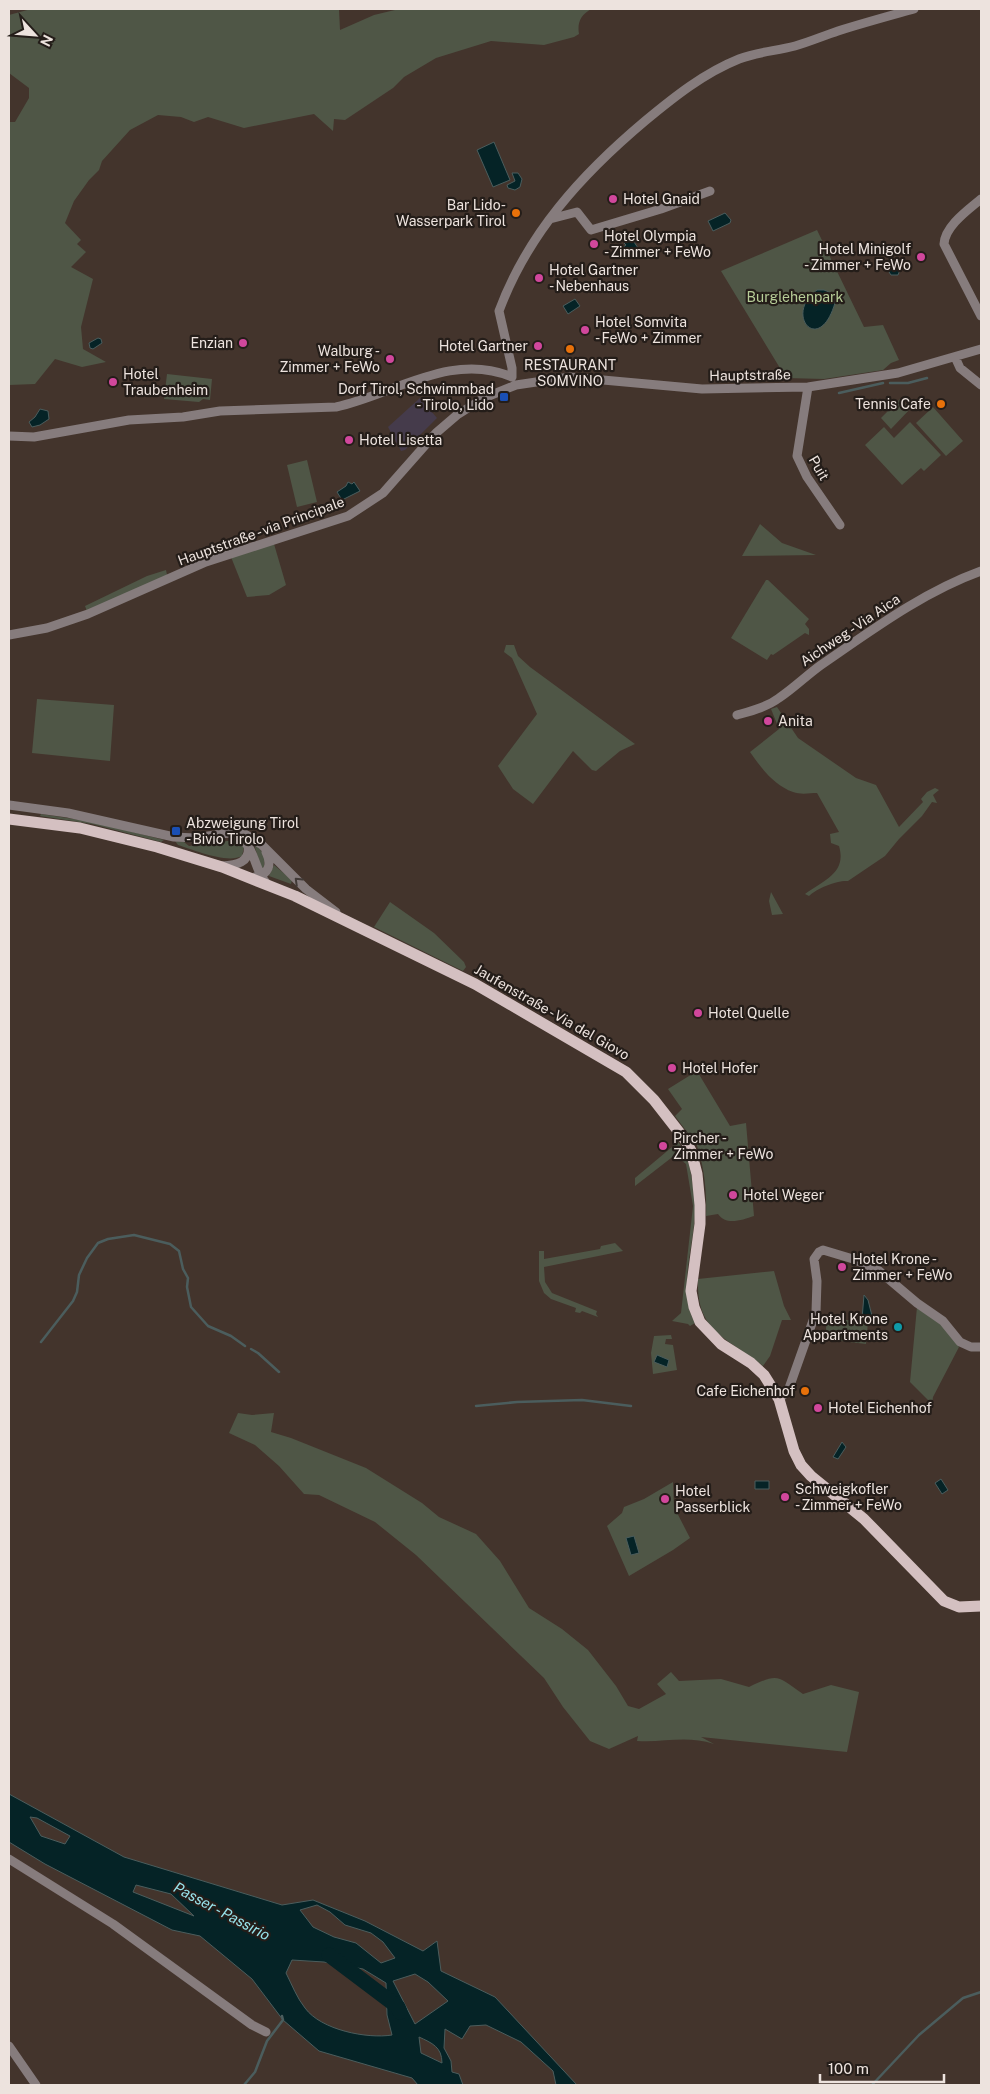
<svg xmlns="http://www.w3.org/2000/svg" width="990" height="2094" viewBox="0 0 990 2094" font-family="'Public Sans',sans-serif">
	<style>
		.commercial { fill: #453b4b }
		.green { fill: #4f5646 }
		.water { fill: #052326; stroke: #4b5d5d; fill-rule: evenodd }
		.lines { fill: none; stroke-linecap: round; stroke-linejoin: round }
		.stream { stroke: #4b5d5d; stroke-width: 2.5 }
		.river { stroke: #052326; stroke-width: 15 }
		.minor { stroke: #867c7d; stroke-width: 9 }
		.major { stroke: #d4c0c1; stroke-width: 11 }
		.oneway { stroke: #413a37 }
		.hotel-dot { fill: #d1479c; stroke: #241d19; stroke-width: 2 }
		.food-dot { fill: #e8710a; stroke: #241d19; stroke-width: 2 }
		.transit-dot { fill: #1a4fb4; stroke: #241d19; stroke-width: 2 }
		.culture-dot { fill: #0f9aa8; stroke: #241d19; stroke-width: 2 }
		.labels { text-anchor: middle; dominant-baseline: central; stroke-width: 4.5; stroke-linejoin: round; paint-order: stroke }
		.poi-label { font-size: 14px; fill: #ede3de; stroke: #241d19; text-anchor: start }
		.park-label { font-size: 14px; fill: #b7cd98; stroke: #241d19 }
		.street-label { font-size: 14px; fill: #ede3de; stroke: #241d19 }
		.water-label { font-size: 15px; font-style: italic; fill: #98e3eb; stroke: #241d19 }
	</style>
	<rect width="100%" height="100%" fill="#43342c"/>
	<path class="commercial" d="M420,398l17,20 -32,32 -4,1 -13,-24z"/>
	<path class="green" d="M31,9h308l1,21 34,-15 25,-6h192c-10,6 -14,13 -12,25l-5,3 -30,8 -53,-4 -55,17 -32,19 -11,11 -48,32 -11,-1 -1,12 -19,-17 -70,14 -36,-11 -14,5 -13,-5 -23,-2 -28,15 -28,31 -3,9 -10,10 -15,21 -9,22 16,17 -4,4 9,8 -15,15 22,12 -12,48 2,22 23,13 -24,5 -27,-8 -20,25 -26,1v-263h6l14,-24v-10l-20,-15v-58z
		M817,230l47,97 19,-2 16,35 -8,3 -8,7 -59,9 -38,-1 -65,-107z
		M167,374l45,5 -2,21 -7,-1 -4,3 -35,-3z
		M900,399l10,10 -19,20 -10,-11z
		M933,407l30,34 -17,15 -30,-33z
		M910,422l31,33 -17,16 -3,-3 -19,17 -37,-40 19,-18 10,11z
		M307,460l10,42 -20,5 -10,-42z
		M760,524l22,19 34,12 -74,1z
		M274,544l12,41 -17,10 -22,2 -16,-40z
		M166,570l1,5 -79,39 -3,-8 62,-30z
		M766,580h2l41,39 -4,5 4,5v6l-4,-2 -32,22 -2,-1 -4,6 -36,-22z
		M506,645h8l4,11 12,11 105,77 -15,7 -24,20 -4,-1 -19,-19 -40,53 -20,-15 -15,-23 39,-52 -25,-56 -8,-6z
		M37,699l77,6 -4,56 -78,-8z
		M777,707l21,31 58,40 20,7 23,42 24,-25 -2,-3 6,-7 8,-4 4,2 -6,5 4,8 -5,-1 -10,14 -23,23 -14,17 -37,25c-10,-1 -31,7 -39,15l-4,-2c19,-14 42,-21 34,-48l-8,-3 -1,-9 9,-2 -22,-39c-7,0 -16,2 -24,-1 -19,-7 -32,-24 -43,-40l29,-23 -8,-20z
		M41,814l53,8 70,18 -3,2 -69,-18 -52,-8z
		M235,840l9,7 -2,9c-15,8 -48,-6 -64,-11l-3,-4 9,1 5,4z
		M254,844c9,6 13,14 9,25l-2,-1z
		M274,865l18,15 -1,4 -22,-8z
		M771,892l12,22 -11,1 -3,-14z
		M390,902l44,31 30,29 2,5 -3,4 -89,-44z
		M697,1071l33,55 16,-3 8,93c-12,4 -28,10 -36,-2l-12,2c1,-26 -2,-52 -11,-76h-2l-18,-24 7,-7 -14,-20z
		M678,1142c8,9 11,21 13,32 2,13 5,25 4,38 -1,36 -18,78 0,111l-5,3 -2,-2 -16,-3 9,-8 12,-107 -7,-42 -11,-9 -40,31v-8z
		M615,1243l8,8 -79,16 1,15 7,11 45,18 -1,3 2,3 -16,-6 -2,2 -5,-1 1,-4 -25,-9 -7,-6 -5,-12v-30h5v8l56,-10 1,-3z
		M774,1271l10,35 7,14h-9l-12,36 -7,10c-36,-29 -67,-33 -65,-87z
		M917,1307l23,15 19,25 -26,50 -1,7 -22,-22z
		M827,1318l41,4 -2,22 -41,-5z
		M671,1335l1,4h-6l-1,5 8,1 4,25 -24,4 -2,-21 3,-17z
		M238,1413l14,2 22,-2 -3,19 20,6 75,30 56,35 17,14 37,17 24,27 29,47 33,21 26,21 28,36 12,20 11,3 27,-15 -9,-10 14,-12 8,9 42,-2 28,8c30,-14 27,-12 54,7l28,-9 28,7 -12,60 -146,-15 13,7c-28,-9 -51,-1 -77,-3l1,-5 -29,13 -19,-8 -27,-34 -19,-29 -128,-123 -41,-33 -56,-27 -15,-1 -25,-28 -24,-21 -26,-12z
		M673,1482l1,25 16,31 -17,12 -44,26 -22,-50 15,-13 2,-6 20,-8z"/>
	<path class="water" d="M494,142l16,38 -17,7 -16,-37z
		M512,173h6l4,6 -2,8 -5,3 -7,-2 -1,-3 8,-4z
		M725,213l6,7 -1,3 -17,8 -5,-10z
		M628,240l6,2 6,9 -6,6 -4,-5 -8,6 -5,-6 9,-7 -2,-2z
		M892,258l5,5 3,7 -2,5h-7l-6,-9 1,-4z
		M817,290h7l7,3 4,10c-16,54 -52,11 -18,-13z
		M575,299l5,7 -12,8 -5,-8z
		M98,338l3,1 1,4 -9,6 -3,-1 -1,-5z
		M40,409l8,2 1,8 -9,6 -8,2 -3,-5 6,-5z
		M348,482l4,2 2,-2 6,9 -18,9 -5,-8 9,-6z
		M864,1295l4,5 5,20 -11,-1z
		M657,1355l12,5 -2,7 -13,-5z
		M842,1442l4,5 -8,12 -5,-2z
		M941,1479l7,11 -6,4 -7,-11z
		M755,1481h14v8h-14z
		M634,1536l5,17 -8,2 -5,-17z
		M9,1794l115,63 158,48 31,-5 52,21 58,30 14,-10 4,30 54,26 82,88h-21l-3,-14 -32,-29 -35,-17 -16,1 -8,13 -17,-10 -1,19 7,13 1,11 7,2 4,11h-45l-6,-7 -93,-27 -36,-31 -31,-41 -52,-43 -28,-6 -127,-66 -36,-22zM30,1817l7,1 33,18 -5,8 -24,-8zM136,1885l35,9 23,22 -61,-24zM317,1905l13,7 15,13 26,8 12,9 12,16 -14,5 -25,-20 -22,-6 -21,-10 -13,-17zM292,1960l32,2 39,7 23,14 1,32 5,20c-25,4 -71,-5 -87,-27 -8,-10 -13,-23 -19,-35zM415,1974l13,8 20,19 -33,23 -22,-43zM419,2037c13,6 23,10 23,26l-21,-10z"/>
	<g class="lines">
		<path class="stream" d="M890,383h18l19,-5
			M839,393l44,-10
			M41,1342l32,-41 4,-9 2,-17 8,-17 11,-15 10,-4 26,-4 36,9 9,7 4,18 5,9 -1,9 4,20 17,19 23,10 14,10
			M251,1349l7,4 21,19
			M476,1406l41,-4 65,-2 49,6
			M244,2085l11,-13 12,-31 16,-21 -1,-4
			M872,2085l47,-50 44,-37 18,-6"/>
		<path class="river" d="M329,1955l69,52 2,5"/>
		<path class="minor" d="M981,199c-13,11 -36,27 -37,45l37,72
			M550,219l27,-7 14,18 70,-21 49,-18
			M955,357l5,11 21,17
			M512,377v-9l-13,-57c29,-78 83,-137 146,-190 29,-24 59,-48 94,-62 18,-7 37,-8 56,-13 14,-4 28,-10 43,-15 25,-8 51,-15 76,-22
			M808,387l-11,69 10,21 33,48
			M9,436l25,1 95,-17 54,-3 37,-6 116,-4c57,-12 115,-56 176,-30
			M9,635l38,-7 41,-14 118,-52 142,-46 35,-23 53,-60 21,-18 27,-17 32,-13 54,-8 132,12 106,-2 90,-14 83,-24
			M737,715c14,-4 30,-8 42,-17 15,-10 28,-23 42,-33 51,-35 102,-73 160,-94
			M9,805l59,8 106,24 21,1 40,-6 10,2 17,11 44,44 30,23
			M233,836c24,6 19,33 34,48
			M222,866c14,-1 29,-3 26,-21
			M255,877c14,-2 17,-13 11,-25
			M779,1399l9,-8 28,-79 1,-31 -3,-22 5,-7 4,-2 30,9 25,11 39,33 26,18 17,21 11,5h10
			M9,1859l104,65 139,101 14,7
			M9,2046l27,39"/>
		<path class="major" d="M9,819l71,9 77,19 65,20 73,29 180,88 151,88 28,28 32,41 5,10 6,23 3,31v19l-9,67 3,16 6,15 21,22 30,19 13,12 15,24 15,52 7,14 10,11 53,43 80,82 15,6 22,-1"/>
	</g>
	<defs><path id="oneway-chevron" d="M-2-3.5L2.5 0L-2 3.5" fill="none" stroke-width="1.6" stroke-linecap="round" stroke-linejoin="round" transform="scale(1.25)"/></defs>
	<use class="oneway" href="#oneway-chevron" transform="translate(298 881) rotate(-136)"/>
	<g class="hotel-dot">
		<circle cx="613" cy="199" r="5"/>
		<circle cx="594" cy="244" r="5"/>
		<circle cx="921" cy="257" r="5"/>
		<circle cx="539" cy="278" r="5"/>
		<circle cx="585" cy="330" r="5"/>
		<circle cx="243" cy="343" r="5"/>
		<circle cx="538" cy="346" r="5"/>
		<circle cx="390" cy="359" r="5"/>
		<circle cx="113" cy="382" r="5"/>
		<circle cx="349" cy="440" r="5"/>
		<circle cx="768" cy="721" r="5"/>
		<circle cx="698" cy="1013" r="5"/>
		<circle cx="672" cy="1068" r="5"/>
		<circle cx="663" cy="1146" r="5"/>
		<circle cx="733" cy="1195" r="5"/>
		<circle cx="842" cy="1267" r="5"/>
		<circle cx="818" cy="1408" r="5"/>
		<circle cx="785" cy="1497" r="5"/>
		<circle cx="665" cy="1499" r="5"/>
	</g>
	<g class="food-dot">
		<circle cx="516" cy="213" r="5"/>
		<circle cx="570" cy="349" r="5"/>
		<circle cx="941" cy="404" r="5"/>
		<circle cx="805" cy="1391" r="5"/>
	</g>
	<g class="transit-dot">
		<rect x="499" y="392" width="10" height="10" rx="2.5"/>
		<rect x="171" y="826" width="10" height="10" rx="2.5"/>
	</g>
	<circle class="culture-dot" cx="898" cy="1327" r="5"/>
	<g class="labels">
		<g class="poi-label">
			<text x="623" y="199">Hotel Gnaid</text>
			<text x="506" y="205" text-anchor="end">Bar Lido-<tspan x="506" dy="16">Wasserpark Tirol</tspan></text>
			<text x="604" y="236">Hotel Olympia<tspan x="604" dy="16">- Zimmer + FeWo</tspan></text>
			<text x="911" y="249" text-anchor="end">Hotel Minigolf<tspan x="911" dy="16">- Zimmer + FeWo</tspan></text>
			<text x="549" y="270">Hotel Gartner<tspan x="549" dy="16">- Nebenhaus</tspan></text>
			<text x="595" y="322">Hotel Somvita<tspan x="595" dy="16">- FeWo + Zimmer</tspan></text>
			<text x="233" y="343" text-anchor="end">Enzian</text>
			<text x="528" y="346" text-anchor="end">Hotel Gartner</text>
			<text x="380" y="351" text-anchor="end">Walburg -<tspan x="380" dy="16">Zimmer + FeWo</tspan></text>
			<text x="570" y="365" text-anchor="middle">RESTAURANT<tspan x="570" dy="16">SOMVINO</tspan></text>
			<text x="123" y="374">Hotel<tspan x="123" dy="16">Traubenheim</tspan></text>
			<text x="494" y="389" text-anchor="end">Dorf Tirol, Schwimmbad<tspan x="494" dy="16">- Tirolo, Lido</tspan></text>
			<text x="931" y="404" text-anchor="end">Tennis Cafe</text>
			<text x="359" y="440">Hotel Lisetta</text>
			<text x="778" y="721">Anita</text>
			<text x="186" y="823">Abzweigung Tirol<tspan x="186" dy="16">- Bivio Tirolo</tspan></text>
			<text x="708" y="1013">Hotel Quelle</text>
			<text x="682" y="1068">Hotel Hofer</text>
			<text x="673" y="1138">Pircher -<tspan x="673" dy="16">Zimmer + FeWo</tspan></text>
			<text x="743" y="1195">Hotel Weger</text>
			<text x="852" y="1259">Hotel Krone -<tspan x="852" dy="16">Zimmer + FeWo</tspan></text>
			<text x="888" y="1319" text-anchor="end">Hotel Krone<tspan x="888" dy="16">Appartments</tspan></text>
			<text x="795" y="1391" text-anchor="end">Cafe Eichenhof</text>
			<text x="828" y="1408">Hotel Eichenhof</text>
			<text x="795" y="1489">Schweigkofler<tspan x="795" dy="16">- Zimmer + FeWo</tspan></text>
			<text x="675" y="1491">Hotel<tspan x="675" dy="16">Passerblick</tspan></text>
		</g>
		<g class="park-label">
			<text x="795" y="297">Burglehenpark</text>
		</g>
		<g class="street-label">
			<text transform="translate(750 375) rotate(-1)">Hauptstraße</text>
			<text transform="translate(819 468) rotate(60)">Puit</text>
			<text transform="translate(261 531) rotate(-20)">Hauptstraße - via Principale</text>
			<text transform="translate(850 630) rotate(-34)">Aichweg - Via Aica</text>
			<text transform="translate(552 1012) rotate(30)">Jaufenstraße - Via del Giovo</text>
		</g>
		<g class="water-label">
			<text transform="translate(222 1911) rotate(28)">Passer - Passirio</text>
		</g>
	</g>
	<rect width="990" height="2094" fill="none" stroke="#ede3de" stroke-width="20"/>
	<g transform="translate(35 35) rotate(116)" stroke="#241d19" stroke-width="4" paint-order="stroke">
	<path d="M0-4L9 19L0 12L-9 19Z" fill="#ede3de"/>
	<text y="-8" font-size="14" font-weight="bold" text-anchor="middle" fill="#ede3de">N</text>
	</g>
	<path d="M820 2074v8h124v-8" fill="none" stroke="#ede3de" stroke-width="2.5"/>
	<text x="828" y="2074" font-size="15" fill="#ede3de" stroke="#241d19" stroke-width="4" paint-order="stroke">100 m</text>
</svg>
